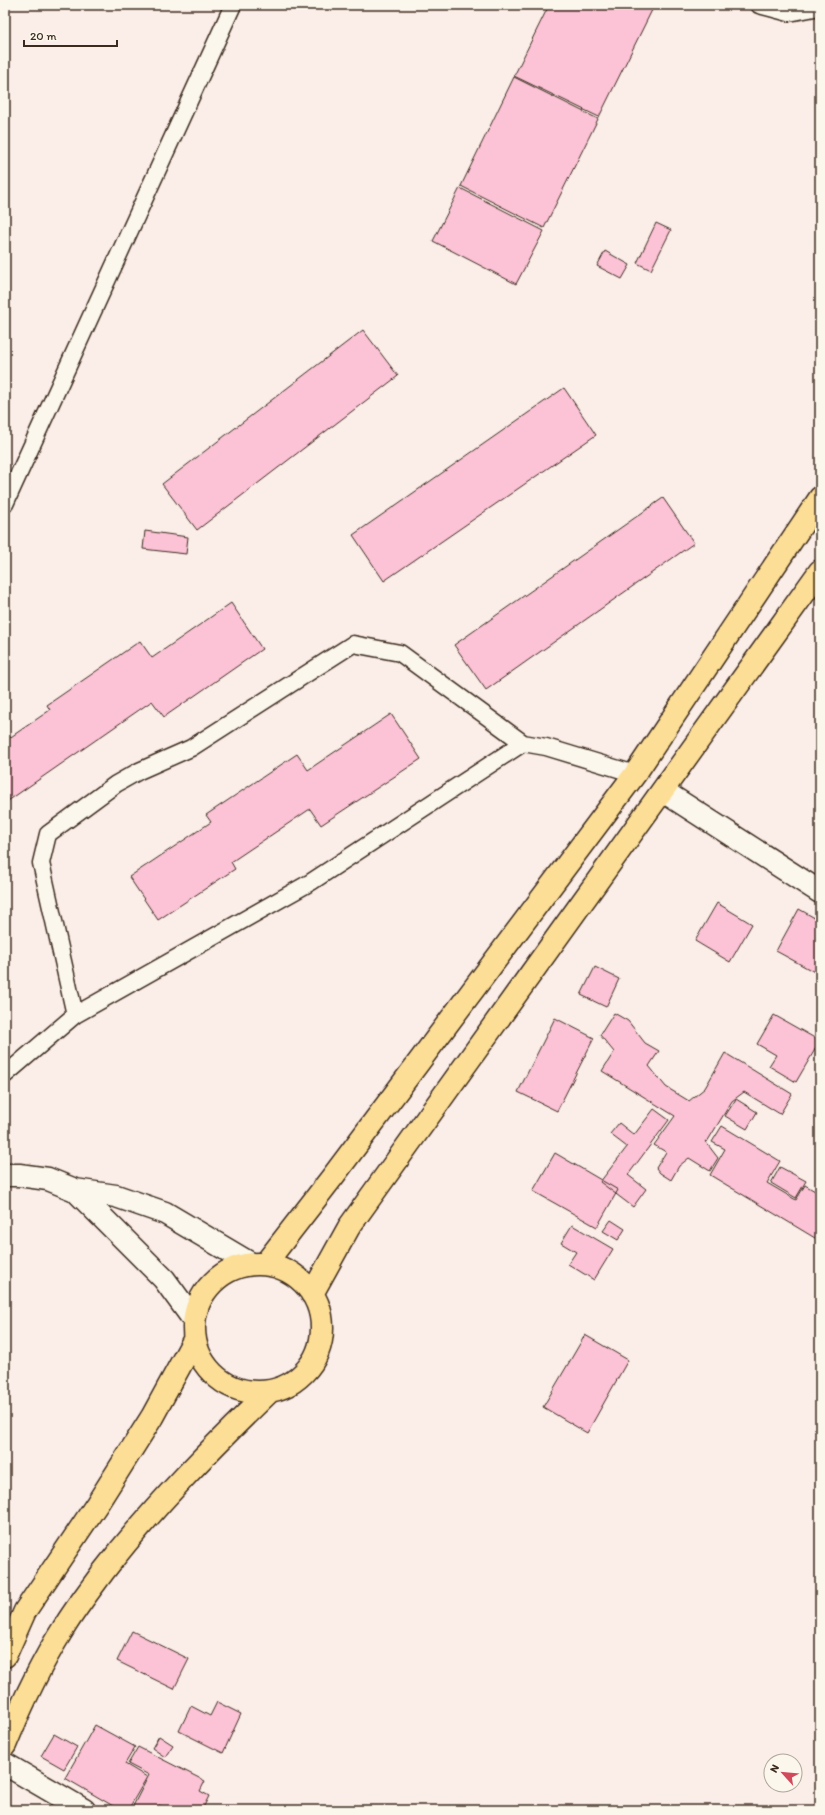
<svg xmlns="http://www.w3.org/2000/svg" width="825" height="1815" viewBox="0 0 825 1815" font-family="Itim,sans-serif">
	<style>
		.building { fill: #fcc3d6; stroke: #3b2a1e }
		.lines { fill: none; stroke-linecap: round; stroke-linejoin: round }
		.service-casing { stroke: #3b2a1e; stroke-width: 19 }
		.minor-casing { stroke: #3b2a1e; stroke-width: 25 }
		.secondary-casing { stroke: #3b2a1e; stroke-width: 25 }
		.trunk-casing { stroke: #3b2a1e; stroke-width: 25 }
		.service { stroke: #fbf7ec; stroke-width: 16 }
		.minor { stroke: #fbf7ec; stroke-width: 22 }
		.secondary { stroke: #fbf7ec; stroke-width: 22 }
		.trunk { stroke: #fdde96; stroke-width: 22 }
	</style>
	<rect width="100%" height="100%" fill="#fbede8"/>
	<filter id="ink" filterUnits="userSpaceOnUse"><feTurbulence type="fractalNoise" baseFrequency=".025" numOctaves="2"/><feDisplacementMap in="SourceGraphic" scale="8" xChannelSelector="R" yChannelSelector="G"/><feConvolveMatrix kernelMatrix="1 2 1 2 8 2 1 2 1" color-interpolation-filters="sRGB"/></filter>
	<g filter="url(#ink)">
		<path class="building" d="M549,5l105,1 -55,111 -85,-41z
			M514,77l84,42 -54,109 -83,-42z
			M460,188l84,43 -28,53 -83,-43z
			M656,223l15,7 -20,40 -14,-7z
			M605,251l25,14 -8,14 -25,-13z
			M363,330l35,46 -201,154 -35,-46z
			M564,388l32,47 -212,146 -31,-46z
			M663,498l31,45 -208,147 -32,-45z
			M145,531l43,6 -2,17 -43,-5z
			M231,603l31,46 -98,68 -12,-16 -147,102v-62l45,-31 -3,-5 93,-64 12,17z
			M391,714l30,45 -100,66 -11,-16 -79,53 4,7 -77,51 -29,-43 82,-55 -5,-7 91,-61 11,16z
			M717,903l35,21 -22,38 -35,-21z
			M799,909l21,12v54l-44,-24z
			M595,967l24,12 -13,28 -25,-12z
			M614,1013l14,8 17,22 14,8 -10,15 17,21 23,14 16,-13 20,-35 67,41 -12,20 -36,-22 -12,9 -25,41 -2,-1 13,17 -8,13 -21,-13 -10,8 -8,14 -11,-7 -4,-5 10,-16 -12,-7 21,-29 -73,-45 12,-19 -14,-17z
			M774,1015l46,26 -24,41 -27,-16 7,-11 -19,-11z
			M555,1018l39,20 -37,73 -39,-19z
			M736,1099l21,13 -10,17 -22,-13z
			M654,1109l15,11 -41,55 18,14 -13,18 -33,-25 27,-35 -17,-13 9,-11 15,12z
			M722,1126l58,35 -13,22 29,17 9,-15 15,9v47l-110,-66 15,-26 -13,-7z
			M555,1153l63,37 -21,37 -64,-36z
			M780,1167l26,14 -10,17 -25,-15z
			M611,1220l14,9 -7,11 -15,-9z
			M572,1225l41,24 -19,31 -26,-16 8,-12 -15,-9z
			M585,1335l43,25 -41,73 -44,-26z
			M132,1631l57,28 -15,30 -57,-28z
			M217,1702l24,12 -18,39 -44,-22 12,-25 19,10z
			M95,1725l40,22 -10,17 22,13 -19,33h-8l-55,-32z
			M54,1734l23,13 -13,22 -23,-13z
			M159,1736l14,9 -8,12 -13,-9z
			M138,1747l67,34 -5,10 9,5 -7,14h-32l-11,-5 -3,5h-25l18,-35 -21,-11z"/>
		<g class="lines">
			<g class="service-casing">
				<path id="service" d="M759,5l30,8 31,-6
					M5,504l228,-499
					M75,1015l-34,-152 7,-29 68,-50 23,-13 52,-23 162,-104 47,9 123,90 23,4 89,27
					M5,1075l70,-60 236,-133 212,-139"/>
			</g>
			<g class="minor-casing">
				<path id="minor" d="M663,791l157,101
					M5,1764l79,46"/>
			</g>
			<g class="secondary-casing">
				<path id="secondary" d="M5,1175h14l29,4 27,11 41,6 49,17 86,51
					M75,1190l89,89 30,41"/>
			</g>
			<g class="trunk-casing">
				<path id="trunk" d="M194 1328a64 64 0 1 1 128 0a64 64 0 1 1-128 0Z
					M265,1264l69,-89 301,-401 185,-276
					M312,1294l37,-67 471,-656
					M5,1656l20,-45 72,-107 55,-87 42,-77
					M5,1745c16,-39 35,-80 58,-116 12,-20 26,-38 40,-57 50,-65 107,-123 166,-180"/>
			</g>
			<use href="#service" class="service"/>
			<use href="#minor" class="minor"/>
			<use href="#secondary" class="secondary"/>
			<use href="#trunk" class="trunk"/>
		</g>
	</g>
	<rect width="825" height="1815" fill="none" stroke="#fbf7ec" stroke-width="20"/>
	<rect x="10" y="10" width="805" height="1795" fill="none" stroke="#3b2a1e" stroke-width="1.5" filter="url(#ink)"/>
	<g transform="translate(783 1773) rotate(297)"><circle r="19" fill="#fbf7ec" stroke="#aea59a"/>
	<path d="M0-3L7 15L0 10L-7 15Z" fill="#d1495b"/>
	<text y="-6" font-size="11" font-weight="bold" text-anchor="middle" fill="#3b2a1e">N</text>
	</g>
	<path d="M24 40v6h93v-6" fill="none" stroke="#3b2a1e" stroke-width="2"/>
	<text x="30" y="40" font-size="12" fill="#3b2a1e" stroke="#fbf7ec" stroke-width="3" paint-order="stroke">20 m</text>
</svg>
